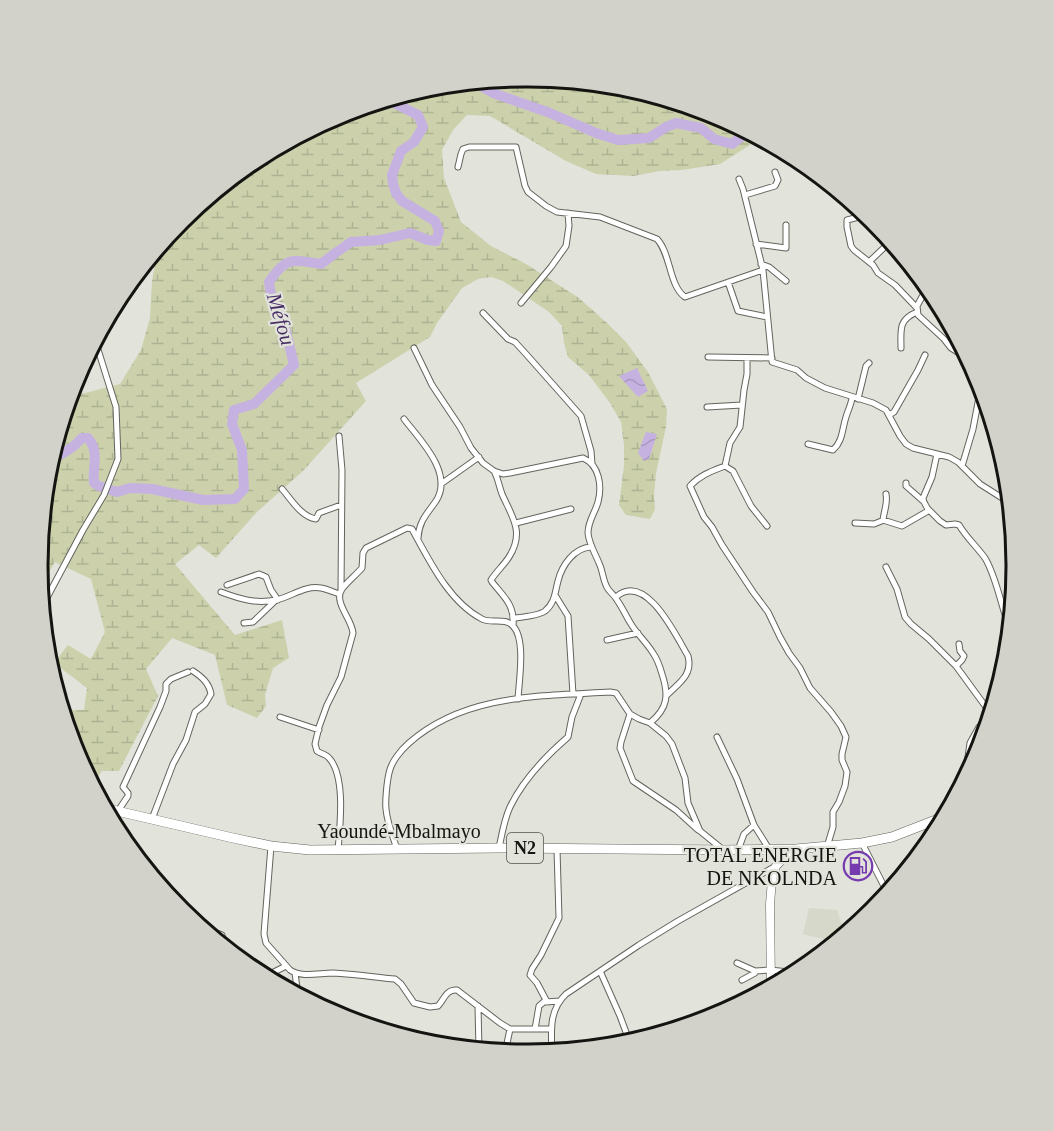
<svg xmlns="http://www.w3.org/2000/svg" width="1054" height="1131" viewBox="0 0 1054 1131" font-family="'Times New Roman',serif">
	<style>
		.built { fill: #d6d8c9 }
		.wetland { fill: url(#wetland-marsh) }
		.water { fill: url(#water-waves) }
		.lines { fill: none; stroke-linecap: round; stroke-linejoin: round }
		.river { stroke: #c6b2e1; stroke-width: 10 }
		.street-casing { stroke: #63645d; stroke-width: 7 }
		.secondary-casing { stroke: #63645d; stroke-width: 9 }
		.highway-casing { stroke: #63645d; stroke-width: 10 }
		.street { stroke: #fff; stroke-width: 5 }
		.secondary { stroke: #fff; stroke-width: 8 }
		.highway { stroke: #fff; stroke-width: 9 }
		.labels { text-anchor: middle; dominant-baseline: central; stroke-width: 4.5; stroke-linejoin: round; paint-order: stroke }
		.shield { fill: #e2e3db; stroke: #52524e; stroke-width: 1.5 }
		.shield-label { font-size: 18px; font-weight: bold; fill: #141411 }
		.street-label { font-size: 20px; fill: #141411; stroke: #e2e3db }
		.poi-label { font-size: 20px; fill: #141411; stroke: #e2e3db; text-anchor: end }
		.water-label { font-size: 21px; font-style: italic; fill: #472c65; stroke: #e2e3db }
		.rim { fill: none; stroke: #141411; stroke-width: 3 }
	</style>
	<defs>
		<pattern id="wetland-marsh" width="20" height="14" patternUnits="userSpaceOnUse" patternTransform="scale(1.5)"><rect width="20" height="14" fill="#ccd1ac"/><path d="M1 5h8M5 5V1M11 12h8M15 12V8" fill="none" stroke="#aeb393"/></pattern>
		<pattern id="water-waves" width="16" height="10" patternUnits="userSpaceOnUse" patternTransform="scale(1.5)"><rect width="16" height="10" fill="#c6b2e1"/><path d="M0 5q4-4 8 0t8 0" fill="none" stroke="#a998c0"/></pattern>
	</defs>
	<rect width="100%" height="100%" fill="#e2e3db"/>
	<path class="built" d="M809,908l28,2 4,12 8,7 -2,4 -23,19 3,-12 -24,-6z"/>
	<path class="wetland" d="M527,76l96,9 92,28 46,25 -41,26 -38,6 -22,1 -27,5 -37,-2 -30,-13 -76,-45 -23,-1 -14,15 -11,20 2,28 17,44 30,24 35,18 53,34 28,25 19,19 22,30 19,37 -1,18 -10,46 -2,21 1,15 -5,10 -24,-4 -7,-10 5,-39v-21l-3,-23 -11,-19 -21,-28 -21,-18 -4,-14 -2,-17 -13,-14 -46,-31 -12,-4 -13,2 -16,9 -25,35 -7,14 -74,46 10,18 -63,70 -46,41 -41,46 -17,-13 -24,19 60,71 47,-15 7,38 -16,10 -8,27 1,11 -9,12 -30,-13 -12,-50 -43,-17 -26,31 12,27 -39,75h-17l-10,14c-11,-21 -29,-51 -28,-75h20l3,-22 -33,-25 14,-18 23,14 14,-27 -14,-53 -36,-17 -15,26 -2,-23 9,-95 23,-76 7,1 43,-11 21,-34 9,-32 2,-37 6,-34 23,-28 74,-61 85,-45 92,-28z"/>
	<path class="water" d="M637,368l11,23 -10,6 -19,-21z
		M646,432l11,2 -8,25 -5,2 -6,-8z"/>
	<g class="lines">
		<path class="river" d="M472,81l21,12 57,20 46,20 22,7 31,-2 17,-11 10,-4 25,5 13,11 18,5 10,-8 4,-6
			M49,462l25,-16 8,-8h6c12,14 4,29 6,45l5,3 18,6 13,-4 22,1 51,11 32,-1 9,-10 -2,-39 -10,-26 2,-14 20,-6 40,-39 -10,-42 -13,-28 -2,-13c18,-27 24,-22 52,-18l13,-10 17,-12 29,-2 30,-7 18,7 8,1 3,-10 -4,-10 -33,-20 -6,-8 -3,-9 -1,-9 9,-24 13,-9 9,-15 -5,-12 -32,-16"/>
		<g class="street-casing">
			<path id="street" d="M458,167l3,-13 2,-5 6,-2h47l9,39 3,6 18,14 11,6 43,5 57,22c14,15 12,47 28,58l78,-27
				M739,179l4,10 20,81 9,92 25,8 9,8 19,10 48,15 13,7 14,26 6,8 7,4 36,9 9,5 22,22 30,19
				M745,195l30,-9 3,-6 -3,-8
				M867,215l-20,5v7l4,19 3,4 19,15 5,8 17,12 22,23
				M756,244l30,4v-23
				M869,262l22,-21
				M761,264l8,3 17,14
				M728,282l10,29 29,6
				M928,286l-11,20 1,9 26,24 7,9 16,10 5,20 8,14 -7,37 -11,37
				M521,303l30,-36 15,-21 3,-20 -1,-13
				M483,313l25,26 7,3 11,12 55,62 10,35 1,13
				M414,348l18,37 28,42 11,21 12,15 11,8 9,3 7,-1 73,-15c17,7 19,29 15,44 -3,11 -10,19 -10,31 1,11 7,20 11,30 4,8 4,19 9,26 3,4 7,7 9,11 5,7 9,16 14,24 6,10 16,19 22,29 5,7 7,14 9,21 7,21 6,34 -12,49
				M901,348c0,-18 -3,-28 16,-36
				M708,357l64,1
				M747,358v16l-3,16 -4,37 -10,16 -5,23c-13,5 -25,9 -35,20l14,31 8,10 10,18 31,47 15,20 12,25 9,16 11,15 10,20 21,24 10,14 5,11 -4,17v6l5,12 -2,14 -6,16 -6,10v15l-6,20
				M858,399l8,-33 3,-3
				M707,407l35,-2
				M889,415l5,-3 24,-42 7,-15
				M404,419c16,21 50,54 32,82 -9,13 -17,20 -18,37
				M339,436l3,34 -1,121
				M808,444l25,6c10,-9 9,-21 13,-33 2,-7 5,-12 6,-19
				M725,466l8,5 18,35 16,20
				M494,471c4,7 5,15 8,23 10,23 23,38 7,63 -5,8 -13,15 -18,23l1,2c12,15 23,23 21,44
				M906,483v3l17,15
				M441,484l38,-27
				M282,489c9,10 19,28 34,30l3,-6 22,-8
				M886,494c2,10 -2,16 -3,26l19,6 26,-15c0,-5 -5,-7 -5,-13l9,-21 5,-23
				M928,509l12,12 6,4 9,-1 4,1c7,12 18,22 26,33 12,20 16,49 25,71
				M516,523l55,-14
				M855,523l19,1 10,-4
				M886,567l11,22 8,28 6,7 18,15 27,27
				M227,585l32,-11 7,3 5,13 7,10
				M221,592c19,7 34,12 55,8 15,-3 29,-15 45,-12 6,1 12,4 18,6
				M555,595l13,21 5,78
				M616,597c30,-26 60,39 72,59 5,19 -9,27 -21,39
				M42,607l41,-77 21,-35 14,-36 -2,-52 -21,-67
				M514,618c9,-1 24,-2 31,-7 10,-8 10,-19 13,-30 4,-16 16,-33 33,-34
				M244,623l9,-1 22,-21
				M607,640l31,-7
				M959,644l1,7 4,5 -2,4 -6,6 35,48
				M630,714l-9,28 -1,6 13,33 43,29 22,20
				M280,717l39,13
				M717,737l20,42 17,46 15,24
				M118,811l10,-15v-3l-5,-6 37,-80 6,-16v-7l5,-5 17,-7
				M939,817l26,-39 5,-35 9,-16 12,-13
				M152,819l21,-55 13,-24 9,-28 10,-8 6,-10c-2,-11 -9,-17 -18,-23
				M862,843l26,51
				M271,846l-7,88 2,9 24,27c12,8 29,3 43,3 20,1 41,4 62,6l6,5 13,19 16,4 8,-1c6,-6 8,-17 19,-16l43,33 10,6h41
				M499,848c3,-14 5,-28 11,-41 13,-27 36,-51 58,-70l4,-20 9,-23
				M397,849c-4,-12 -10,-27 -11,-40 -1,-8 1,-27 3,-36 2,-11 12,-23 20,-30 55,-49 132,-47 201,-51l6,1 14,21 9,5 11,4 16,13 6,8 13,34 3,25 12,28 21,17
				M557,849l2,69 -18,37 -9,14 -2,6 7,8 9,17v2l13,-1
				M338,850c2,-24 8,-74 -9,-92 -3,-4 -8,-4 -12,-7l-2,-7 4,-17 8,-22 14,-28 12,-44c-1,-14 -20,-31 -11,-44 6,-8 14,-14 20,-21l1,-15 3,-5 41,-20 5,1c17,31 37,73 70,90 9,5 23,-2 31,7 13,13 6,55 5,73
				M738,850l6,-16 10,-9
				M197,925l25,10 1,6 -1,4
				M737,963l18,8 15,-1 28,3
				M600,971l20,45 10,27
				M295,973l2,15 5,10
				M264,977l22,-11
				M742,980l13,-7v-2
				M478,1006l1,44
				M535,1029l4,-23 7,-6
				M505,1053l5,-24
				M552,1053c-1,-22 -3,-43 14,-59l73,-49 39,-24 98,-55"/>
		</g>
		<g class="secondary-casing">
			<path id="secondary" d="M771,988l-1,-84 2,-24 4,-14 8,-8 12,-9"/>
		</g>
		<g class="highway-casing">
			<path id="highway" d="M104,808l129,30 38,8 39,4 189,-2 224,2 73,-1 66,-6 30,-6 54,-21"/>
		</g>
		<use href="#street" class="street"/>
		<use href="#secondary" class="secondary"/>
		<use href="#highway" class="highway"/>
	</g>
	<defs>
		<g id="fuel-ring" transform="scale(1.5)"><circle r="9.5" fill="#e2e3db" stroke="#773bb0" stroke-width="1.5"/><path d="M-5.5-6h7V0h2V4h1.3V-2.5L3-4.5l.8-.8L6-3V5H2.5V1h-1V6h-7ZM-4.2-4.7v3.2H.2V-4.7Z" fill="#773bb0"/></g>
	</defs>
	<g fill-rule="evenodd">
		<use href="#fuel-ring" x="858" y="866"/>
	</g>
	<g class="labels">
		<rect class="shield" x="507" y="833" width="36" height="30" rx="4.5"/>
		<g class="shield-label">
			<text x="525" y="848">N2</text>
		</g>
		<g class="street-label">
			<text x="399" y="831">Yaoundé-Mbalmayo</text>
		</g>
		<g class="poi-label">
			<text x="837" y="855">TOTAL ENERGIE<tspan x="837" dy="23">DE NKOLNDA</tspan></text>
		</g>
		<g class="water-label">
			<text transform="translate(281 319) rotate(73)">Méfou</text>
		</g>
	</g>
	<path d="M0 0H1054V1131H0ZM526 87H528A478 478 0 0 1 1006 565V566A478 478 0 0 1 528 1044H526A478 478 0 0 1 48 566V565A478 478 0 0 1 526 87Z" fill="#d2d2cb" fill-rule="evenodd"/>
	<path class="rim" d="M526 87H528A478 478 0 0 1 1006 565V566A478 478 0 0 1 528 1044H526A478 478 0 0 1 48 566V565A478 478 0 0 1 526 87Z"/>
</svg>
